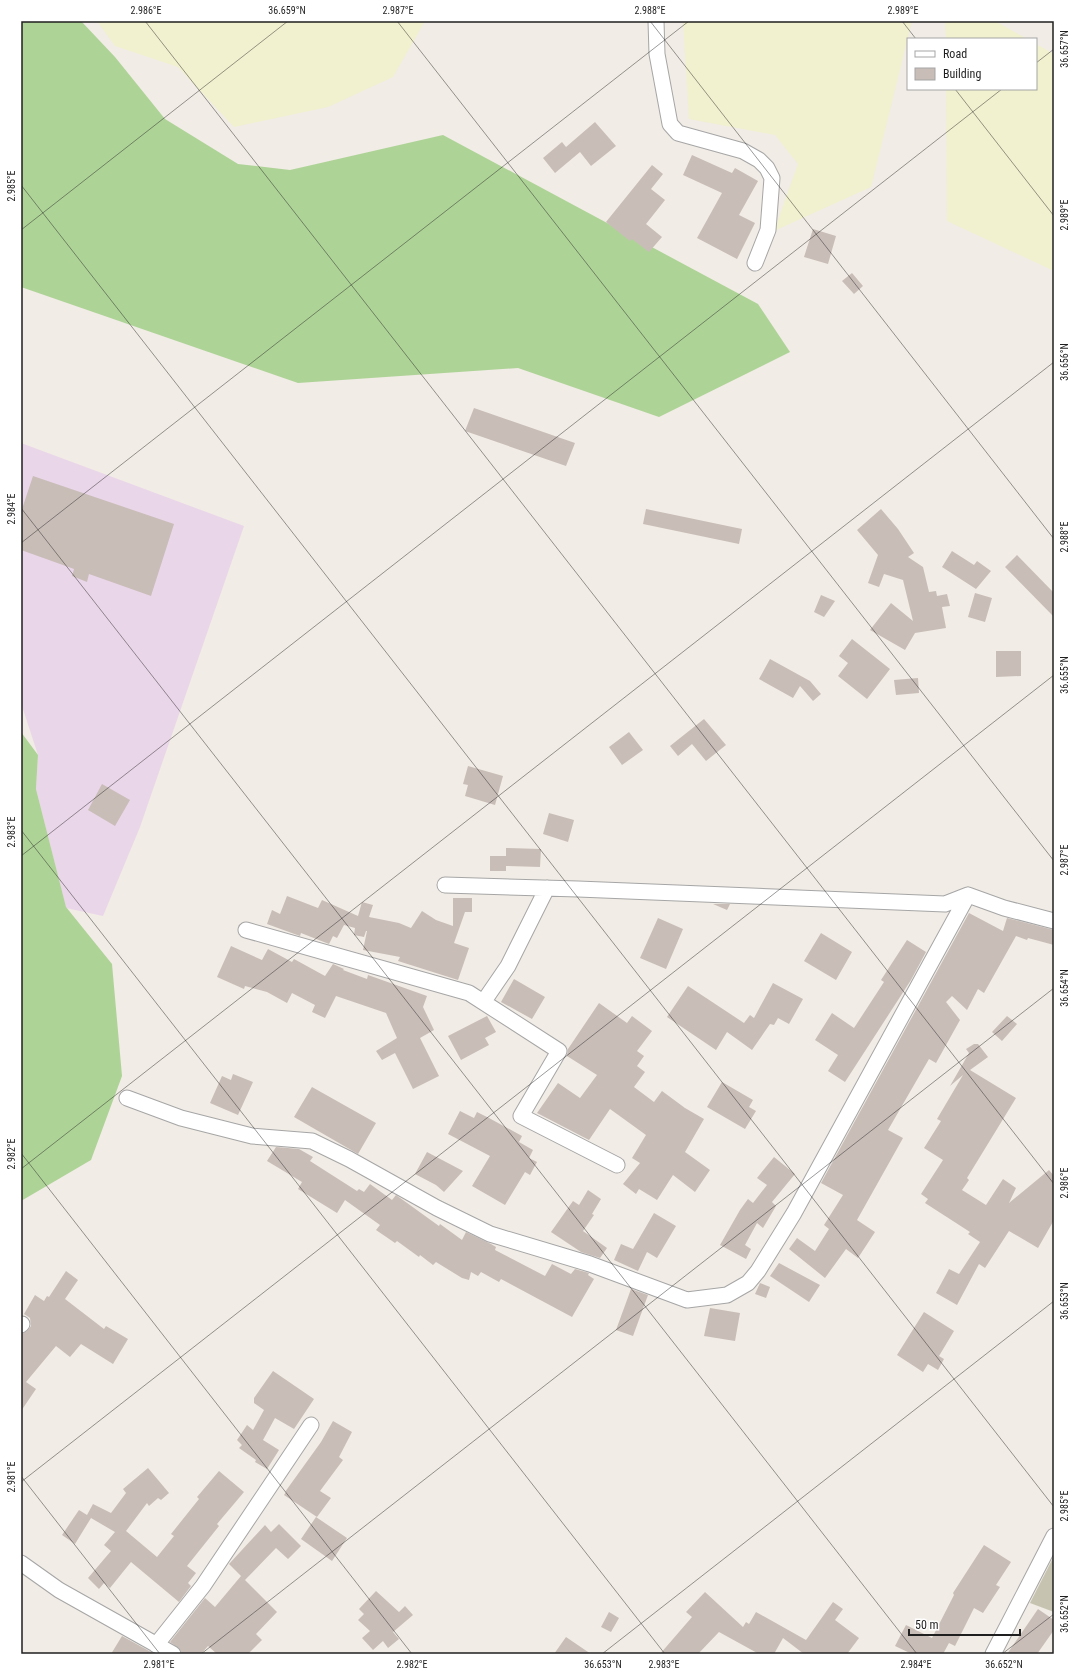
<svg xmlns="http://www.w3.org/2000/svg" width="1075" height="1675" viewBox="0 0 1075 1675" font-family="'Roboto Condensed',sans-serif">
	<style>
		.industrial { fill: #ead6e9 }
		.construction { fill: #c6c4b0 }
		.farmland { fill: #f1f0cf }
		.forest { fill: #aed397 }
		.building { fill: #c9bdb8 }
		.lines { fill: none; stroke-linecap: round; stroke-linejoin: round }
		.street-casing { stroke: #a6a6a6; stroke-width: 17 }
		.street { stroke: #fff; stroke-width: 15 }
		.ticks { fill: none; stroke: #1f1f1f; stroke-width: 1; stroke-opacity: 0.45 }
		.neatline { fill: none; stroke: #1f1f1f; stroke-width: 1.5 }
		.ticks-label { font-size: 10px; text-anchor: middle; fill: #1f1f1f }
	</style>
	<rect width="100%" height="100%" fill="#f1ece5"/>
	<path class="industrial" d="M21,443l223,83 -104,301 -37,89 -37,-8 -30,-119 2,-34 -17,-52z"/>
	<path class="construction" d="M1054,1556v56l-24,-9z"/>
	<path class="farmland" d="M97,21h328l-32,56 -65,30 -94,20 -56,-60 -63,-21z
		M683,21h229l-41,166 -97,44 24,-67 -23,-29 -86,-16z
		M945,21h50l32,18h-81z
		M1036,44l18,10v217l-107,-50 -1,-132h90z"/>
	<path class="forest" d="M21,21h60l34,36 50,62 73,45 52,6 153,-35 315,169 32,48 -131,65 -141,-49 -220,15 -277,-96z
		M21,732l17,23 -2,34 30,118 46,57 10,112 -31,84 -70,41z"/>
	<path class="building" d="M595,122l21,24 -25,20 -11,-14 -25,21 -12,-15 19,-16 4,5z
		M692,155l40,18 3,-5 23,13 -19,34 16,8 -18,36 -40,-21 25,-45 -39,-18z
		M652,165l11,9 -12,15 14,11 -19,24 16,13 -13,15 -17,-13 -2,2 -24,-19z
		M813,229l23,7 -8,28 -24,-7z
		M852,273l11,13 -9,8 -12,-13z
		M474,408l101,35 -9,23 -101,-35z
		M33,476l141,48 -23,72 -62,-22 -2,8 -15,-6 2,-7 -53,-19v-38z
		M646,509l96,20 -3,15 -96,-20z
		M881,509l17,20 16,24 -6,4 15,10 6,25 7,-1 1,5 10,-2 3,12 -8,1 4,21 -31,5 -10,17 -35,-20 21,-27 22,18 -10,-41 -19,-6 -5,13 -11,-4 10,-28 -21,-25z
		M952,551l22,14 3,-4 14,10 -15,18 -34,-22z
		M1017,555l37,38v24l-49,-50z
		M975,593l17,5 -7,24 -17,-5z
		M821,595l14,6 -11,16 -10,-5z
		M852,639l38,30 -23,30 -29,-23 10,-13 -9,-7z
		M996,651h25v25l-25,1z
		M770,659l40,22 11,13 -8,7 -13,-15 -7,12 -34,-19z
		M918,678l1,15 -23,2 -2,-15z
		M704,719l22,26 -20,16 -14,-17 -14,12 -8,-10z
		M629,732l14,18 -21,15 -13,-18z
		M468,766l35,10 -8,29 -30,-9 3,-11 -5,-1z
		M102,784l28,16 -15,26 -27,-16z
		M549,813l25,7 -6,22 -25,-8z
		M506,848l35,1 -1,18 -34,-1v5h-16v-15h16z
		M287,896l31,12 4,-8 36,16 4,-14 11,3 -4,12 30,6 12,5 11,-17 14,9 17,6v-28h19v14h-7l-11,31 15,5 -11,32 -60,-19 2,-4 -37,-7 4,-19h-1l-2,6 -10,-2 1,-7 -11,-3 -7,13 -4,-2 -4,8 -28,-11 -1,3 -33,-12 5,-14 8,4z
		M713,904h17l-3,6z
		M969,913l34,18 4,-13 47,12v15l-26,-7 -1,2 -11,-4 -32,57 -6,-4 -11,21 -15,-14 -6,6 14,18 -24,43 -7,-4 -41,71 15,8 -46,82 18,12 -17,26 -12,-9 -21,29 -36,-29 8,-11 18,13 14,-22 -5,-4 19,-30 -22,-12z
		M658,918l25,11 -17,40 -26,-11z
		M821,933l31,19 -16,28 -32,-19z
		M907,940l19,12 -15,28 -66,102 -17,-11 10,-16 -23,-15 17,-27 22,15 30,-46 -3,-2z
		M231,946l31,14 6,-11 24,13 2,-3 31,17 8,-12 11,5 -1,1 24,9 1,-4 59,21 -4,11 11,23 -14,8 19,38 -26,13 -18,-36 -13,7 -6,-9 21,-13 -11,-25 -50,-17 -11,22 -13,-6 3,-7 -23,-12 -5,10 -20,-11 -22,-6 -1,3 -27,-12z
		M514,979l31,18 -13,22 -31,-17z
		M773,983l30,16 -14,25 -11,-6 -4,7 -4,-1 -18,26 -25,-18 -11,18 -49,-33 21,-31 56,37 6,-8 4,3z
		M599,1003l28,20 5,-7 20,15 -15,20 7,5 -7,10 8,6 -11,15 20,15 8,-11 23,17 19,11 -19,33 25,18 -15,22 -22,-17 -16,25 -18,-11 -3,5 -13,-10 17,-21 -8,-5 14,-23 -36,-26 -21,31 -52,-27 21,-30 22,15 17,-23 -30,-19 1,-7z
		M487,1016l9,16 -11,6 4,7 -28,15 -13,-24z
		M1007,1016l10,8 -15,17 -10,-9z
		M974,1044h4l10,13 -18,13 46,28 -49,80 2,2 -7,10 24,15 17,-26 13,9 -7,15 40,-33 5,6v44l-16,28 -29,-17 -24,37 -6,-4 -22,41 -21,-12 13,-24 10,5 21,-32 -12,-8 2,-2 -45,-29 3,-4 -7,-5 22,-34 -19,-12 17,-27 -4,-2 26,-44 -13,11 19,-33 -3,-4z
		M233,1074l20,8 -15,33 -28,-12 12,-27 9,4z
		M722,1082l31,18 -4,7 7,4 -11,18 -38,-22z
		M312,1087l64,36 -18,31 -64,-37z
		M460,1111l14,7 3,-6 12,6 33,18 -3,6 14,8 -4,8 8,4 -7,13 -5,-3 -20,33 -33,-19 18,-30 -42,-22z
		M276,1147l23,2 14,8 -3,4 47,30 2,-2 5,3 6,-8 22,16 4,-5 43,31 1,-2 22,16 4,-8 25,12 5,3 -1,3 50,26 7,-12 19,10 4,-5 14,4 -1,2 6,4 -22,38 -71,-38 -2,3 -18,-10 -3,4 -7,-4 -2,8 -7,-2 -26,-16 -3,3 -13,-10 -1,2 -22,-16 -2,2 -19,-13 4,-5 -35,-25 -8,13 -39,-24 4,-7 -35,-21z
		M427,1152l36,19 -19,21 -8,-7 -21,-11z
		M774,1157l21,17 -23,28 4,4 -13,22 -6,-5 -12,22 6,4 -5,10 -26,-14 20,-35 8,-11 5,4 14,-18 -10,-7z
		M588,1190l13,9 -9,15 2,1 -11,16 24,17 -7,10 -19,-6 -30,-20 22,-31 6,4z
		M654,1213l22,13 -19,32 -10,-6 -9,19 -24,-11 7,-16 12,5z
		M779,1263l41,22 -11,17 -39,-26z
		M66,1271l12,9 -13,19 39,30 2,-3 22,13 -15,25 -32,-20 -11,13 -14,-11 -30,36 10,7 -15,22v-77l6,-3 4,-5 -1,-8 -6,-4 11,-19 9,6 3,-5 2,1z
		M760,1283l10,4 -4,11 -11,-4z
		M631,1289l17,6 -15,41 -17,-6z
		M710,1308l30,5 -5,28 -31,-5z
		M924,1312l30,19 -15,25 5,3 -6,11 -10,-6 -5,8 -26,-17z
		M273,1371l41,28 -20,30 -19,-11 -12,22 16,10 -12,19 -12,-7 1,-2 -17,-12 3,-3 -5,-5 10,-15 6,5 11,-20 -10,-7v-5z
		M333,1421l19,11 -13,25 4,3 -23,31 11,7 -14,19 -33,-22 2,-3h-1l36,-50z
		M148,1468l21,25 -8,7 -3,-2 -9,8 -2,-3 -21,28 31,26 17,-21 -3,-2 28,-35 -2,-2 22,-26 25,21 -27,32 2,2 -32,40 9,7 -8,10 3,3 -12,16 -48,-40 -21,26 -6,-5 -5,6 -11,-11 23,-27 -7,-6 11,-13 -24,-14 -16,26 -13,-9 17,-25 8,5 6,-11 18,9 15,-20 -3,-4z
		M316,1517l31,21 -15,23 -31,-22z
		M279,1524l22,22 -13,13 -12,-11 -31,32 -16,-16 36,-39 6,7z
		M984,1545l27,17 -15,23 4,2 -17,26 -9,-5 -19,38 -6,-3 -6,11h-31l-17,-8 11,-21 26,13 22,-43 -1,-2z
		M241,1576l36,36 -21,22 6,6 -14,14h-31l-9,-8 -7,8h-19l-2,-5 -10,-7 35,-44 10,9z
		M376,1591l23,21 6,-6 8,9 -20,17 6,7 -11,9 -5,-7 -10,9 -11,-12 8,-7 -12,-11 6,-6 -5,-5z
		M705,1592l38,35 3,-5 3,2 7,-12 50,28 27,-38 10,7 -8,11 24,18 -12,16h-43l-21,-16 -9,16h-15l-40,-22 -21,22h-38l32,-37 -6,-5z
		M1038,1609l16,11v10l-17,24h-30z
		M609,1612l10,6 -8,14 -10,-5z
		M122,1636l29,16 4,2h-44z
		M566,1637l25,17h-37z"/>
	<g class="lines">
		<g class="street-casing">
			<path id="street" d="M656,21l1,33 13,70 8,9 65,18 16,9 8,8 5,10 -4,52 -13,33
				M445,885l133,4 367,15 23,-9 36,13 50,13
				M246,930l223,63 90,58 -38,65 96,49
				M484,1001l24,-35 39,-78
				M127,1098l54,20 71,18 60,5 37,18 88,49 53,26 100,30 97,36 40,-5 21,-12 10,-12 36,-58 174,-318
				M21,1325l1,-1
				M21,1563l38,27 114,64
				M156,1645l47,-59 108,-161
				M993,1654l61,-118"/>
		</g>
		<use href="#street" class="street"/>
	</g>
	<path class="ticks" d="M145,21l909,1163M397,21l657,840M650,21l404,518M902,21l14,18M1036,63l18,-14M955,89l99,127M21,185l1033,1322M21,230l267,-209M21,508l896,1146M21,543l668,-522M21,830l644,824M21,856l981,-767M21,1153l391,501M21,1169l1033,-807M21,1476l139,178M21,1482l1033,-807M201,1654l853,-666M602,1654l452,-353M1002,1654l52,-40"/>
	<rect width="1075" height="1675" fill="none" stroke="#ffffff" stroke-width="44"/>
	<rect x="907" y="38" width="130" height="52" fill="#ffffff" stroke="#a5a5a5"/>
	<rect x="915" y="51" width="20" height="6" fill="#ffffff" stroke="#a5a5a5"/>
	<text x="943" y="58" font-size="12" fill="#1f1f1f">Road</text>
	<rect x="915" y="68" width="20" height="12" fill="#c9bdb8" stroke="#a5a5a5"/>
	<text x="943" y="78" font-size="12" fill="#1f1f1f">Building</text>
	<path d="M909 1629v6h111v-6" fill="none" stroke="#1f1f1f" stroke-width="2"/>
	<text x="915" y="1629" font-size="12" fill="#1f1f1f" stroke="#ffffff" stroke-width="3" paint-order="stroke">50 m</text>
	<rect x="22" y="22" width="1031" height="1631" class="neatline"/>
	<g class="ticks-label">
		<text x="146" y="14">2.986°E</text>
		<text x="287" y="14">36.659°N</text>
		<text x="398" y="14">2.987°E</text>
		<text x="650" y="14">2.988°E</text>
		<text x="903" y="14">2.989°E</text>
		<text transform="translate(1064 49) rotate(-90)" y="4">36.657°N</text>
		<text transform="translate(11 186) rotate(-90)" y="4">2.985°E</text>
		<text transform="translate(1064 215) rotate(-90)" y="4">2.989°E</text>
		<text transform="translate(1064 362) rotate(-90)" y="4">36.656°N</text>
		<text transform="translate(11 509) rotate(-90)" y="4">2.984°E</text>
		<text transform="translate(1064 537) rotate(-90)" y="4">2.988°E</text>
		<text transform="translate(1064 675) rotate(-90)" y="4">36.655°N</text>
		<text transform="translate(11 832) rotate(-90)" y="4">2.983°E</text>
		<text transform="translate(1064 860) rotate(-90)" y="4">2.987°E</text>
		<text transform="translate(1064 988) rotate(-90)" y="4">36.654°N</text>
		<text transform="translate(11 1154) rotate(-90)" y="4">2.982°E</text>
		<text transform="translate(1064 1183) rotate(-90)" y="4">2.986°E</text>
		<text transform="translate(1064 1301) rotate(-90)" y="4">36.653°N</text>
		<text transform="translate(11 1477) rotate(-90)" y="4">2.981°E</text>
		<text transform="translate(1064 1506) rotate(-90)" y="4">2.985°E</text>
		<text transform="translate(1064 1614) rotate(-90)" y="4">36.652°N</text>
		<text x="159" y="1668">2.981°E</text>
		<text x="412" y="1668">2.982°E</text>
		<text x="603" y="1668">36.653°N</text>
		<text x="664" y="1668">2.983°E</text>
		<text x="916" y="1668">2.984°E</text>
		<text x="1004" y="1668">36.652°N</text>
	</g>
</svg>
